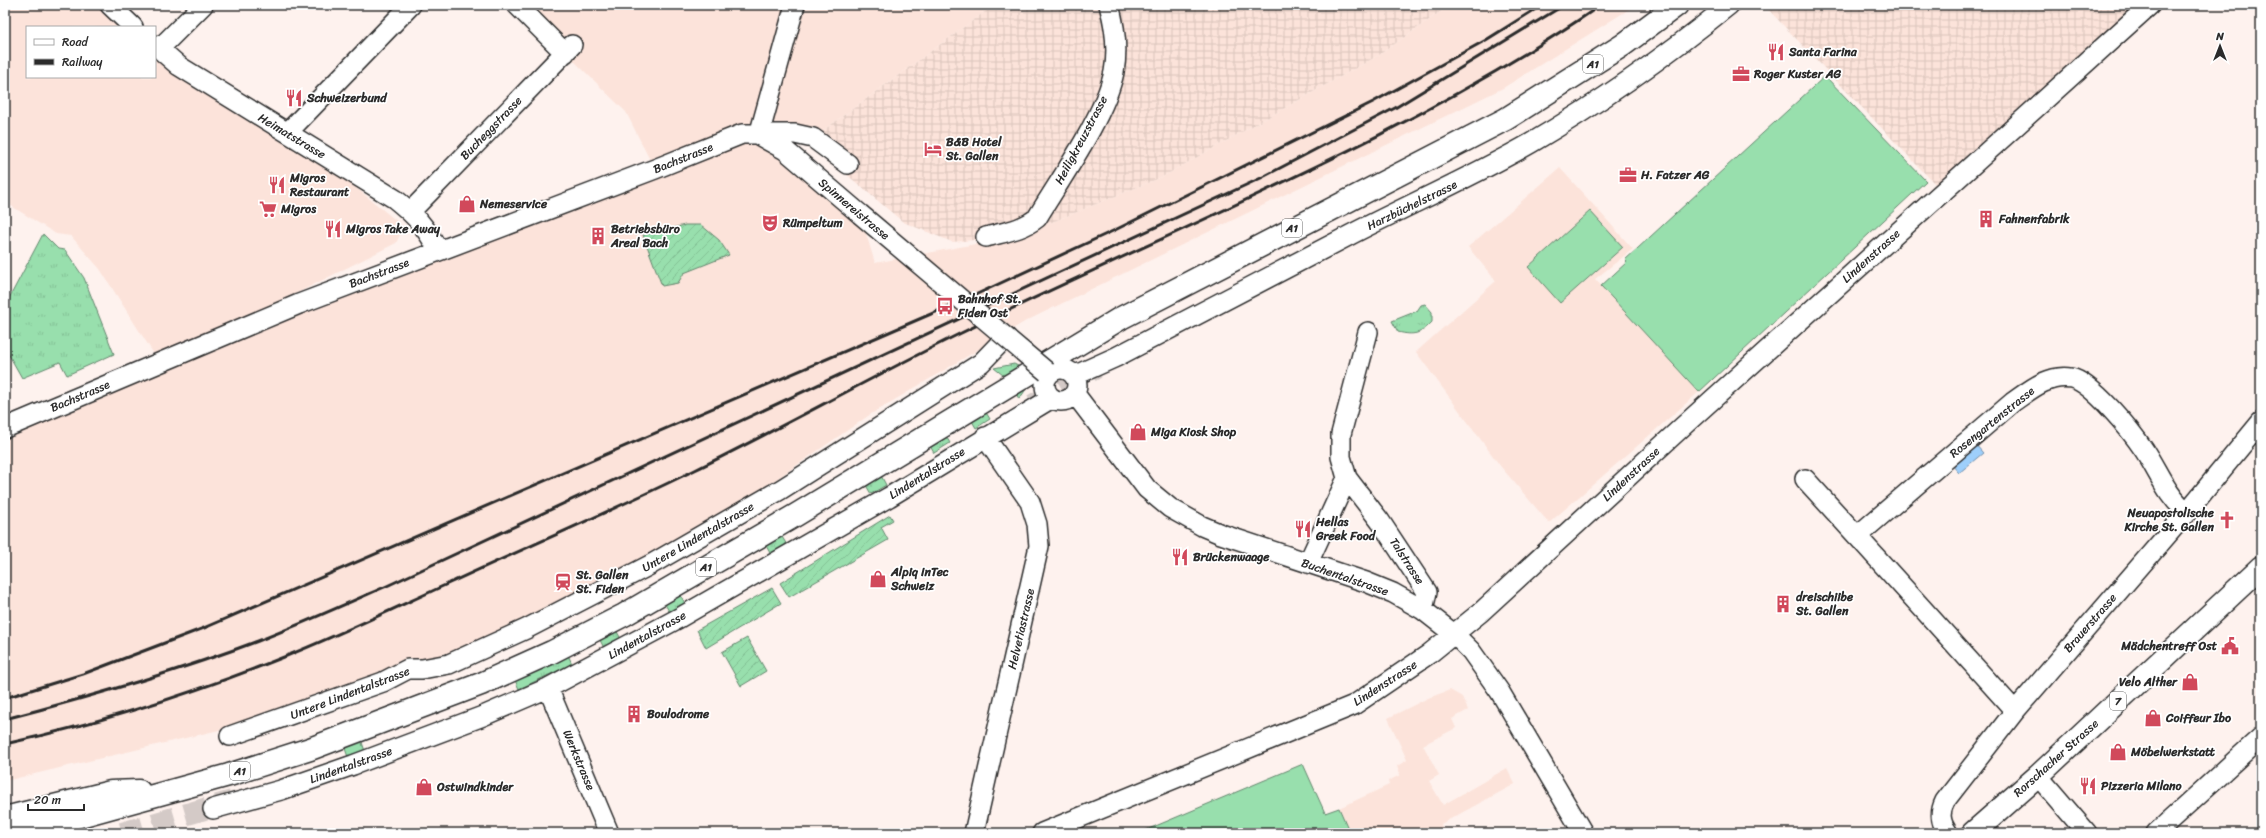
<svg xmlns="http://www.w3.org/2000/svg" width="2266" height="838" viewBox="0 0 2266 838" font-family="Sriracha,sans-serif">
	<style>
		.built { fill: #fce3da }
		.industrial { fill: url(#industrial-grid) }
		.grass { fill: url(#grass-tufts); stroke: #62856c }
		.garden { fill: url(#garden-furrows); stroke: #62856c }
		.pitch { fill: #98dfad; stroke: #62856c }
		.water { fill: #9ecffb; stroke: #708da8 }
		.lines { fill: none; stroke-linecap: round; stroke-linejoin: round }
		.highway-tunnel { stroke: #d4cac7; stroke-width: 22; stroke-dasharray: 22 11; stroke-linecap: butt }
		.minor-casing { stroke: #2b2b2b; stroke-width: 22 }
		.major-casing { stroke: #2b2b2b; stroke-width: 25 }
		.highway-casing { stroke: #2b2b2b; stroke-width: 25 }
		.minor { stroke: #fff; stroke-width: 19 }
		.major { stroke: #fff; stroke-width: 22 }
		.highway { stroke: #fff; stroke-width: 22 }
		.rail { stroke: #2b2b2b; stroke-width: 3 }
		.minor-bridge-casing { stroke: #2b2b2b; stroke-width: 22; stroke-linecap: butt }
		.minor-bridge { stroke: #fff; stroke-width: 19 }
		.labels { text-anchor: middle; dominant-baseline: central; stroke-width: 3.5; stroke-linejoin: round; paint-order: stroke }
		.shield { fill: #fff; stroke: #6b6b6b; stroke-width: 1 }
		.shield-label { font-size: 11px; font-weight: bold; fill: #2b2b2b }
		.poi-label { font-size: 12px; font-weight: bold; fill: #2b2b2b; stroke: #fff; text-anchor: start }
		.street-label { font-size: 12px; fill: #2b2b2b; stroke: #fff }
	</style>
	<defs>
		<pattern id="industrial-grid" width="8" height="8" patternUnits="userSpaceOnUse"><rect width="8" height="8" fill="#fce3da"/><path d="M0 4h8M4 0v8" fill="none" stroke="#d8c3bb"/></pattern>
		<pattern id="grass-tufts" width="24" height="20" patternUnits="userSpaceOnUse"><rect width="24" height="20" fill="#98dfad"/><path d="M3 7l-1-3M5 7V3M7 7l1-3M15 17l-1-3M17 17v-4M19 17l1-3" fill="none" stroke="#83c095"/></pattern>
		<pattern id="garden-furrows" width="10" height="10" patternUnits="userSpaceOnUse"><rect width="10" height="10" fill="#98dfad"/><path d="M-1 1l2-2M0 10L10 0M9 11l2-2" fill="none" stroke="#83c095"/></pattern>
	</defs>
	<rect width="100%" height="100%" fill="#fef2ee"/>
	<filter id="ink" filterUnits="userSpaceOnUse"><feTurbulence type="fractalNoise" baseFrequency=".025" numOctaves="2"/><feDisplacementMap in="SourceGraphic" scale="8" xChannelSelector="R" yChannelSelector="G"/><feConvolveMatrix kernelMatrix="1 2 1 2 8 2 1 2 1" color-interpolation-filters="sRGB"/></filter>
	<g filter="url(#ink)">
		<path class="built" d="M5,5h105l23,22h-106v50h128v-32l133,87 111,91 2,10 -5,10 -218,110 477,-183 -29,-58 -109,-107h477l-181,133 -53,-3 100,79 15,49 143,-27 144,-59 217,-122 71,-50h186l-133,83 -477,233 -155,93 -154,106 -209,115 -128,38 -106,44 -269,64v-353l154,-66 -59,-93 -29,-33 -15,-2 -51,-32z
			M1560,168l73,81 -38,30 104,113 -150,131 -48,-56 -85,-115 80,-71 -28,-34z
			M1450,690l12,7 6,13 -16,9 4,9 -33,17 16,30 -10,6 14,24 64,-37 8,16 -74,40 3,9h-94l-11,-25 50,-23 -1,-4 12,-6 -3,-9 10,-6 -19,-42 40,-20z"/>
		<path class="industrial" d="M994,5h456l-71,50 -217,122 -144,59 -66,6 -49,-20 -89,-75 -1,-9z
			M1764,5h371l-198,181z"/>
		<path class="grass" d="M43,234l15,15 7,1 19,28 30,76 -47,21 -7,-13 -38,16 -17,-30v-42z
			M1425,304l7,8v10c-11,12 -18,14 -34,10l-6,-11 25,-10 4,-6z
			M1014,364l6,3c8,16 11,17 -1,32l-11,-20 -14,-11z
			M982,406l8,13 -14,9 -8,-14z
			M942,430l8,13 -16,10 -8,-14z
			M878,470l8,15 -15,9 -8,-14z
			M779,532l8,13 -16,10 -8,-15z
			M678,591l8,14 -16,8 -8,-14z
			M614,626l7,13 -17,9 -7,-14z
			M566,650l6,14 -53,25 -6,-13z
			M360,737l5,14 -17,6 -5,-14z"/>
		<path class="garden" d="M685,225h16l18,15 10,15 -45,18 -6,10 -16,3 -19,-51z
			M890,515l3,5 -12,7 7,13 -99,57 -9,-14z
			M772,588l9,15 -75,45 -9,-18z
			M747,638l19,33 -25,15 -19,-34z"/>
		<path class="pitch" d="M1825,76l101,105 -227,211 -98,-106 26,-24 -2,-2z
			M1590,211l33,36 -63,56 -32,-36z
			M1303,764l22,49 14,-5 11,25h-211z"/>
		<path class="water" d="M1974,443l9,10 -24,20 -8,-9z"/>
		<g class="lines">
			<path class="highway-tunnel" d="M1033,405l63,-37
				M122,833l110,-32"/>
			<g class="minor-casing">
				<path id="minor" d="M110,5l23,22
					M517,5l48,48
					M155,45l24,21 216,133c20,16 31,28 43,51
					M159,49l44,-44
					M288,132l123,-127
					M759,135l36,-130
					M760,136l25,14 75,64
					M411,211l161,-166
					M986,237c18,-5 36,-7 51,-19 24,-40 68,-102 77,-146 4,-22 1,-46 -5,-67
					M1045 385a16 16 0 1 1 32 0a16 16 0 1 1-32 0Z
					M1076,375l40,-18c78,-41 156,-82 234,-122 60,-31 122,-58 181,-92 70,-41 135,-87 198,-138
					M1075,394l72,95 23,19 32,18 19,8 145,48 27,11 30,17 32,25 16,16 29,41 83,141
					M5,428l294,-124 356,-135 87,-35h53l18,4 35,26
					M1347,478l-6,-21v-23l27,-102
					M1805,479l52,57
					M1308,563l39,-85 33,43 47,71 -4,18
					M548,688l61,145
					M2015,711l-158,-175 156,-134c17,-12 36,-28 58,-24 21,4 61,54 73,72 14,21 23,46 43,62
					M230,736l153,-54 25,-13h14l27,-5 77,-35 124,-64 130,-75 201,-127 25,-26
					M2038,776l49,57
					M213,809l68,-19 72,-25 130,-49 65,-28 131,-70 210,-121 163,-99
					M974,833l65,-287 -2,-22 -7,-22 -45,-65
					M1042,833l312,-128 75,-51 52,-42 211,-194 458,-413
					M1948,833c-8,-11 -9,-20 -3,-32l70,-90 172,-199 74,-90
					M2156,833l105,-96"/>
			</g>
			<g class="major-casing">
				<path id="major" d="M1973,833l65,-57 223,-209"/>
			</g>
			<g class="highway-casing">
				<path id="highway" d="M5,818l106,-26 28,-1
					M18,833l211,-58 81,-26 171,-65 71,-32 72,-37 172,-100 325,-197 385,-199 117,-74 54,-40"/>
			</g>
			<use href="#minor" class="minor"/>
			<use href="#major" class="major"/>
			<use href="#highway" class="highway"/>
			<path class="rail" d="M5,698l78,-24 121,-46 771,-333 140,-65 258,-128 113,-62 56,-35
				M5,719c85,-22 171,-47 253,-78 44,-17 88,-37 131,-56l872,-407 134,-70 169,-103
				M5,744c94,-21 189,-51 279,-87 58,-23 113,-50 170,-76 80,-37 162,-72 241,-111 88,-43 173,-91 260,-134 217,-107 446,-194 646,-331"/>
			<g class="minor-bridge-casing">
				<path id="minor-bridge" d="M860,214l187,158"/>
			</g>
			<use href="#minor-bridge" class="minor-bridge"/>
		</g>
	</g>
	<defs>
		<g id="restaurant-bare" transform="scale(1.38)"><path d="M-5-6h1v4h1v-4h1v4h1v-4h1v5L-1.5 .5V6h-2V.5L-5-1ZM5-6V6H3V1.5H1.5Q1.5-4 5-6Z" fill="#d1495b" stroke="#fff" stroke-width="2.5" paint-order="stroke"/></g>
		<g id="office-bare" transform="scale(1.38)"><path d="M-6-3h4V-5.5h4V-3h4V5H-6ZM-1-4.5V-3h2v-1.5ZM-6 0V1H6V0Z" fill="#d1495b" stroke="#fff" stroke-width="2.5" paint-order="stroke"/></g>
		<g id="hotel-bare" transform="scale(1.38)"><path d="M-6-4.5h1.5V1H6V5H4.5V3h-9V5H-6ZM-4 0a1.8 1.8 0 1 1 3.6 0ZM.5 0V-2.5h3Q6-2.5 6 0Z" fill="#d1495b" stroke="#fff" stroke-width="2.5" paint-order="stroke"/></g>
		<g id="shop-bare" transform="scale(1.38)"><path d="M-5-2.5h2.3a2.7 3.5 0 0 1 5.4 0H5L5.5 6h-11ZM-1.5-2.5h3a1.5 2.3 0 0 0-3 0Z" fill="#d1495b" stroke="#fff" stroke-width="2.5" paint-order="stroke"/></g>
		<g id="supermarket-bare" transform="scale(1.38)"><path d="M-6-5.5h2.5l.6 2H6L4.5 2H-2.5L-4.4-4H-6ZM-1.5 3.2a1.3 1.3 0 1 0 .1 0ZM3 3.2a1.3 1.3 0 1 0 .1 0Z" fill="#d1495b" stroke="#fff" stroke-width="2.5" paint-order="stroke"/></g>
		<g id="building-bare" transform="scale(1.38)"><path d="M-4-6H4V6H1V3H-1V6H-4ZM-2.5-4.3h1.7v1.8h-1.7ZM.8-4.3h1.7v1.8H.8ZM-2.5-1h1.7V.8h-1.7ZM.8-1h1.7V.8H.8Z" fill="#d1495b" stroke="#fff" stroke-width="2.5" paint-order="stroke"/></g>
		<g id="theatre-bare" transform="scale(1.38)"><path d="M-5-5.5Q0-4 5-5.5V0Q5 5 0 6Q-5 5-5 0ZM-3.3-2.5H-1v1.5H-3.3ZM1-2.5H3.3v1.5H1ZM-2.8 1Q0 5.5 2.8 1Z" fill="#d1495b" stroke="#fff" stroke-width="2.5" paint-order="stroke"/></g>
		<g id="bus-bare" transform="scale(1.38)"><path d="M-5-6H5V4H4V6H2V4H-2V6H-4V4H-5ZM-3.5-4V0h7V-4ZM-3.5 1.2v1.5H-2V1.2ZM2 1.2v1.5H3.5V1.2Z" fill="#d1495b" stroke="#fff" stroke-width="2.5" paint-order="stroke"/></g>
		<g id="church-bare" transform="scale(1.38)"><path d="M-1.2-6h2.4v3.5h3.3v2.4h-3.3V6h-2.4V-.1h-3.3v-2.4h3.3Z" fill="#d1495b" stroke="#fff" stroke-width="2.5" paint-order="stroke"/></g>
		<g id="station-bare" transform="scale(1.38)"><path d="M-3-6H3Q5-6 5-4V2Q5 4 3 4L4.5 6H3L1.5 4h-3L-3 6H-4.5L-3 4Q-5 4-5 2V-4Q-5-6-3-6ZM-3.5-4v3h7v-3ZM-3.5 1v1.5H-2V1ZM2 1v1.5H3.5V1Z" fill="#d1495b" stroke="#fff" stroke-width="2.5" paint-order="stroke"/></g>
		<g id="civic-bare" transform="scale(1.38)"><path d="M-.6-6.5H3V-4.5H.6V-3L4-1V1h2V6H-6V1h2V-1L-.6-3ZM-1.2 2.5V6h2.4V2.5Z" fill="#d1495b" stroke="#fff" stroke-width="2.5" paint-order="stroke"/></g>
	</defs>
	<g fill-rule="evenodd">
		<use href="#restaurant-bare" x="1776" y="52"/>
		<use href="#office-bare" x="1741" y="74"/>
		<use href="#restaurant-bare" x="294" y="98"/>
		<use href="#hotel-bare" x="933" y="149"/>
		<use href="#office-bare" x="1628" y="175"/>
		<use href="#restaurant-bare" x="277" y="185"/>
		<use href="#shop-bare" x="467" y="204"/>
		<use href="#supermarket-bare" x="268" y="209"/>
		<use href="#building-bare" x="1986" y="219"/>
		<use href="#theatre-bare" x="770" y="223"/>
		<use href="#restaurant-bare" x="333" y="229"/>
		<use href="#building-bare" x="598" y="236"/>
		<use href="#bus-bare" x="945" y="306"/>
		<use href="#shop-bare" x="1138" y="432"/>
		<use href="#church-bare" x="2227" y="520"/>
		<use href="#restaurant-bare" x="1303" y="529"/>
		<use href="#restaurant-bare" x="1180" y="557"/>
		<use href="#shop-bare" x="878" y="579"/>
		<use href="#station-bare" x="563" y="582"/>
		<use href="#building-bare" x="1783" y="604"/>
		<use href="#civic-bare" x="2230" y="646"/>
		<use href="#shop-bare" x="2190" y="682"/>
		<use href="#building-bare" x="634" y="714"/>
		<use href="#shop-bare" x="2153" y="718"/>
		<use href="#shop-bare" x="2118" y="752"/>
		<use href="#restaurant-bare" x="2088" y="786"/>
		<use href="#shop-bare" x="424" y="787"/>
	</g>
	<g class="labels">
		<g class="shield">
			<rect x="1583" y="55" width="20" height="18" rx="3"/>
			<rect x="1282" y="219" width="20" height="18" rx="3"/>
			<rect x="696" y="558" width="20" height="18" rx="3"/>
			<rect x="2110" y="692" width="16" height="18" rx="3"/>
			<rect x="230" y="762" width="20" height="18" rx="3"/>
		</g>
		<g class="shield-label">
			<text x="1593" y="64">A1</text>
			<text x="1292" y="228">A1</text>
			<text x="706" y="567">A1</text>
			<text x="2118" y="701">7</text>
			<text x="240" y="771">A1</text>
		</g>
		<g class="poi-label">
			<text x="1789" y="52">Santa Farina</text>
			<text x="1754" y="74">Roger Kuster AG</text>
			<text x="307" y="98">Schweizerbund</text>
			<text x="946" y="142">B&amp;B Hotel<tspan x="946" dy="14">St. Gallen</tspan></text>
			<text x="1641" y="175">H. Fatzer AG</text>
			<text x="290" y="178">Migros<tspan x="290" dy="14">Restaurant</tspan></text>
			<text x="480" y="204">Nemeservice</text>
			<text x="281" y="209">Migros</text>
			<text x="1999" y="219">Fahnenfabrik</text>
			<text x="783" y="223">Rümpeltum</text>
			<text x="346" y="229">Migros Take Away</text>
			<text x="611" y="229">Betriebsbüro<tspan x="611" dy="14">Areal Bach</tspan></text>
			<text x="958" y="299">Bahnhof St.<tspan x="958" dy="14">Fiden Ost</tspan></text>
			<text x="1151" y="432">Miga Kiosk Shop</text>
			<text x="2214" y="513" text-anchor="end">Neuapostolische<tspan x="2214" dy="14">Kirche St. Gallen</tspan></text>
			<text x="1316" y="522">Hellas<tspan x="1316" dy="14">Greek Food</tspan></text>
			<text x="1193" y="557">Brückenwaage</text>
			<text x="891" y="572">Alpiq InTec<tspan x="891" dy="14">Schweiz</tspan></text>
			<text x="576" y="575">St. Gallen<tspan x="576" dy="14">St. Fiden</tspan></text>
			<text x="1796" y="597">dreischiibe<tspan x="1796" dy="14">St. Gallen</tspan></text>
			<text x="2217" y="646" text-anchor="end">Mädchentreff Ost</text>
			<text x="2177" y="682" text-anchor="end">Velo Alther</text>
			<text x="647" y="714">Boulodrome</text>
			<text x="2166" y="718">Coiffeur Ibo</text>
			<text x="2131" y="752">Möbelwerkstatt</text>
			<text x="2101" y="786">Pizzeria Milano</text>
			<text x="437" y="787">Ostwindkinder</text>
		</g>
		<g class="street-label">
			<text transform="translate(491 128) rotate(-46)">Bucheggstrasse</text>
			<text transform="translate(292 136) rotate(31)">Heimatstrasse</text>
			<text transform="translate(1081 140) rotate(-62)">Heiligkreuzstrasse</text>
			<text transform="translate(683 158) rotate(-22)">Bachstrasse</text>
			<text transform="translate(1412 205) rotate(-26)">Harzbüchelstrasse</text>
			<text transform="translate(854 209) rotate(40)">Spinnereistrasse</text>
			<text transform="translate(1871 256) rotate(-42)">Lindenstrasse</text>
			<text transform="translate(379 273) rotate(-21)">Bachstrasse</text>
			<text transform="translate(80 396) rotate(-23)">Bachstrasse</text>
			<text transform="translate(1992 422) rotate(-39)">Rosengartenstrasse</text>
			<text transform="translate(927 473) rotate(-32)">Lindentalstrasse</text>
			<text transform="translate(1631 474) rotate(-43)">Lindenstrasse</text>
			<text transform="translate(698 537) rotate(-30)">Untere Lindentalstrasse</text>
			<text transform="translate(1407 561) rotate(57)">Talstrasse</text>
			<text transform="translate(1345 577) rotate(19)">Buchentalstrasse</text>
			<text transform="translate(2090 623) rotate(-49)">Brauerstrasse</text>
			<text transform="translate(1021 629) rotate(-77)">Helvetiastrasse</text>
			<text transform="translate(647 635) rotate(-29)">Lindentalstrasse</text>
			<text transform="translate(1385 683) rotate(-33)">Lindenstrasse</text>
			<text transform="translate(350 693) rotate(-21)">Untere Lindentalstrasse</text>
			<text transform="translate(2056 758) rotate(-42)">Rorschacher Strasse</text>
			<text transform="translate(579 760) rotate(67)">Werkstrasse</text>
			<text transform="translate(351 765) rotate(-20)">Lindentalstrasse</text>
		</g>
	</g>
	<rect width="2266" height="838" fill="none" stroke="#fff" stroke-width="20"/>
	<rect x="10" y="10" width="2246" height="818" fill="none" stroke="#2b2b2b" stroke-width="1.5" filter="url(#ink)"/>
	<rect x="26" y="26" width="130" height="52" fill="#ffffff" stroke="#aaaaaa"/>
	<rect x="34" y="39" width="20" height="6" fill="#ffffff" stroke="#aaaaaa"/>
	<text x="62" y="46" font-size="12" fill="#2b2b2b">Road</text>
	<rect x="34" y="59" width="20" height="6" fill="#2b2b2b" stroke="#aaaaaa"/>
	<text x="62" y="66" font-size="12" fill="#2b2b2b">Railway</text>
	<g transform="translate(2220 46)" stroke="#ffffff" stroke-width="3" paint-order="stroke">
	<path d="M0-3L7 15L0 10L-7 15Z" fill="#2b2b2b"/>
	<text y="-6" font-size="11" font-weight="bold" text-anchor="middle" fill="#2b2b2b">N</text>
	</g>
	<path d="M28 804v6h56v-6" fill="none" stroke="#2b2b2b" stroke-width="2"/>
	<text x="34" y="804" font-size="12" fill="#2b2b2b" stroke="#ffffff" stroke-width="3" paint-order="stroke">20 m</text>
</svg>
